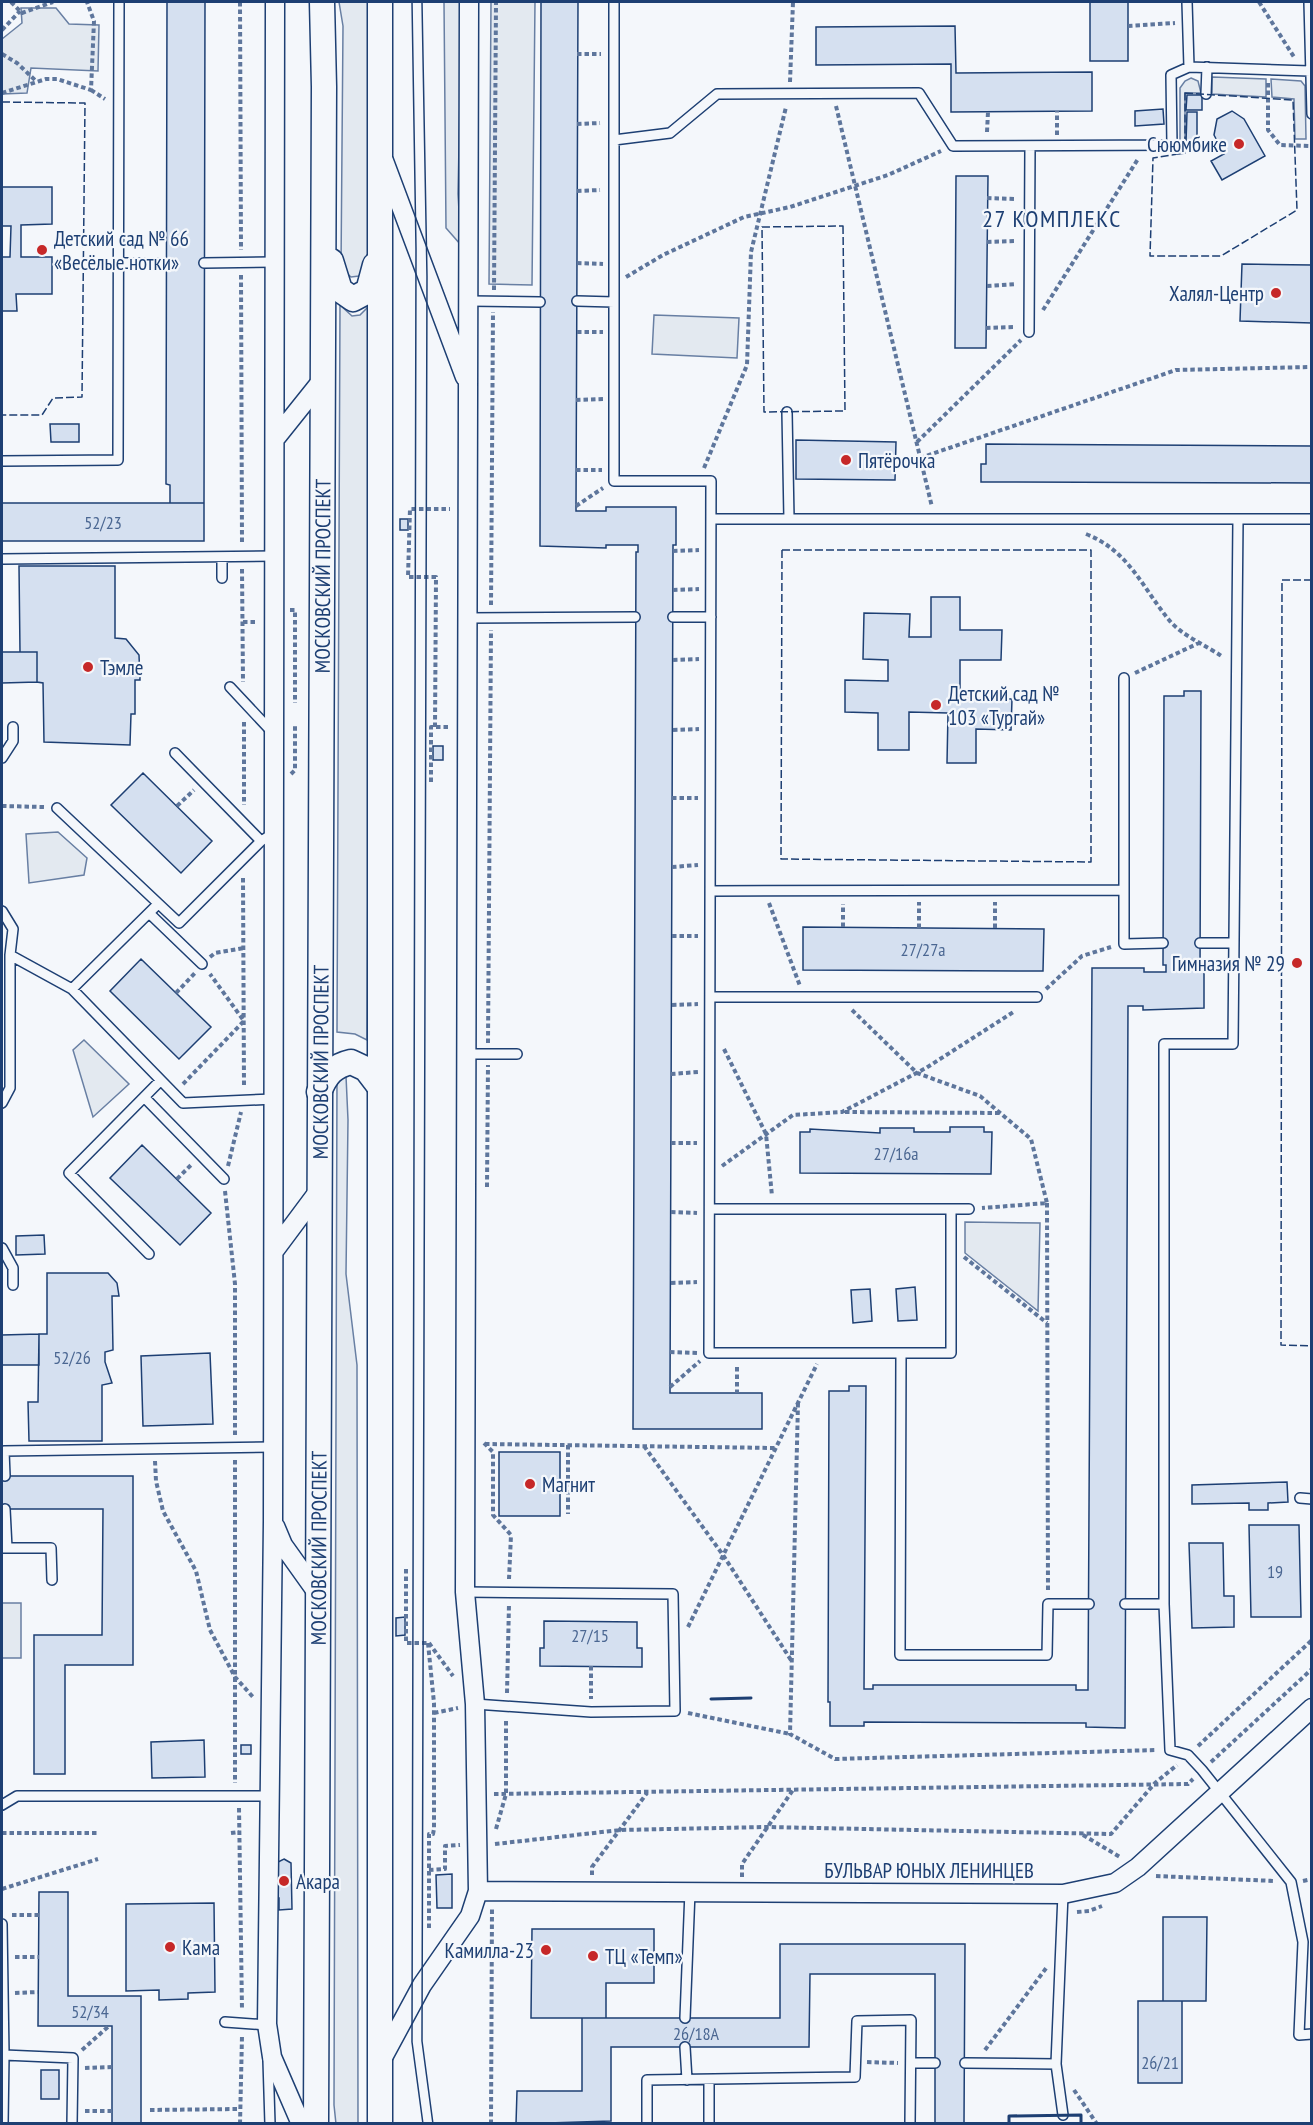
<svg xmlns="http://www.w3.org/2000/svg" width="1313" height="2125" viewBox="0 0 1313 2125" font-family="'PT Sans Narrow',sans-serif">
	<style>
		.green { fill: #e3e9f0; stroke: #687fa3; stroke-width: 1.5 }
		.building { fill: #d5e0f0; stroke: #1d3f73; stroke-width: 1.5 }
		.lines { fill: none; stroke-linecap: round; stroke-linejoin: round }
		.service-casing { stroke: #1d3f73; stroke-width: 12 }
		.minor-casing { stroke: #1d3f73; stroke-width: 21 }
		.secondary-casing { stroke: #1d3f73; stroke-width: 27 }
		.path { stroke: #5e769c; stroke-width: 4; stroke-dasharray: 4.5 3; stroke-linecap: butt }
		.service { stroke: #f4f7fb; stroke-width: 9 }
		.minor { stroke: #f4f7fb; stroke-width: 18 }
		.secondary { stroke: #f4f7fb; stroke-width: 24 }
		.tram { stroke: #1d3f73; stroke-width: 1.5 }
		.fence { stroke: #1d3f73; stroke-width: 1.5; stroke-dasharray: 8 3; stroke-linecap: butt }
		.wall { stroke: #1d3f73; stroke-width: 3 }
		.poi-dot { fill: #c62828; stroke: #f4f7fb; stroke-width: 2 }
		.labels { text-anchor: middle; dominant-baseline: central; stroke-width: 4.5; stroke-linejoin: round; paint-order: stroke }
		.number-label { font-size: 18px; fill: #4b6792 }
		.poi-label { font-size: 21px; fill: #1d3f73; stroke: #f4f7fb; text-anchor: start }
		.street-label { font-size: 21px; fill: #1d3f73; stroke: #f4f7fb }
		.quarter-label { font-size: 24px; letter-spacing: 1.5px; fill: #1d3f73; stroke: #f4f7fb }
	</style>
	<rect width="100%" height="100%" fill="#f4f7fb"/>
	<path class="green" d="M339,2h29v264l-9,10 -8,1 -10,-9 2,-242z
		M444,2h18l-4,192 3,51 -15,-17z
		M491,2h44l-3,283 -43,-1z
		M21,8h35l13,16 30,1 -1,46 -67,-3 -4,25 -25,1v-55l20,-16z
		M1212,77l54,2v18l-54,-3z
		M1191,78l7,3 3,12h-16v60l-5,1v-66l5,-7z
		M1271,79l30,2 4,5 1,53h-11l-1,-40 -22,-2z
		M371,304l-4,736 -12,-6 -18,-2 3,-727 12,11 8,-1z
		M654,315l85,3 -2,40 -85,-4z
		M58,832l29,26 -3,17 -55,8 -3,-49z
		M84,1040l45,44 -36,33 -20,-67z
		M337,1075l9,1 2,44 -2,154 11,91 1,758 -22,1 -2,-19z
		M965,1222l75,1 -2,88 -73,-58z
		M2,1603h19v55h-19z"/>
	<path class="building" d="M167,2h38l-1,501h-34v-18l-4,-1z
		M541,2h37l-2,509h30v-4h70v38h-3v6l-3,842h92v36h-129l3,-877h2v-7h-32v3l-66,-2z
		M1090,2h38v59h-38z
		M955,26l1,47 136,-1v39l-141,1v-48l-135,1v-38z
		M1187,95h15v15h-16z
		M1163,109l1,15 -29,2v-15z
		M1232,111l12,8 21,37 -43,24 -11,-19 13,-7 -10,-19 3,-16z
		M1187,112h10v30h-11z
		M956,176h32l-2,172h-31z
		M2,187h50v37l-31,1v32h31v37h-36l1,17h-15v-54h8l1,-31h-9z
		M1242,264l70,1v58l-72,-2z
		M50,424h29v18h-28z
		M796,440l100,2 -1,38 -99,-1z
		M986,444l326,2v37l-331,-1v-18h5z
		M2,503h202v38h-202z
		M400,519h8v11h-8z
		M19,566h96v72l11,1 13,16 1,25h-5v34h-4l-1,31 -86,-3 -1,-59 -6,-1v-30h-17z
		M931,597h29v33h42l-1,30h-41v38l52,1 -1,31 -35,-1v34h-29l1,-50 -39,-1v38h-31v-37l-33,-1v-32l43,1v-21l-25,-1 1,-46 46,1 -1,23h22z
		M2,652h35v30l-35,1z
		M1184,691h17l-1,280h4v37l-61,2v-4h-15l-3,722 -39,-1v-4l-222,-1v4h-34v-24h-2l1,-311h20v-5h17l-2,303h9v-4h203v5h12l4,-722h52v4h22v-7h-3l1,-269h20z
		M433,746h10v14h-10z
		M143,773l69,68 -31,32 -70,-68z
		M803,927l241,2 -1,42 -240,-1z
		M141,959l70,68 -32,32 -69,-68z
		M950,1127h34v5h8l-1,42 -191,-1v-41h10v-3l70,4v-5h34v4h36z
		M142,1145l69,68 -31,32 -70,-67z
		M44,1235l1,19 -29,1v-19z
		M47,1273h61l9,10 2,13h-7l1,54 -8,2v10l7,21 -10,2v56h-73l-1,-39h10l1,-68h8z
		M915,1287l2,33 -19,1 -2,-32z
		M870,1289l2,32 -19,2 -2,-33z
		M39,1334v31h-37v-30z
		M210,1353l3,71 -70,2 -2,-70z
		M499,1452h61v64h-61z
		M2,1476h131v189h-68v109h-31v-139h68l1,-126h-101z
		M1287,1482l1,20 -20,1v7h-19v-7l-57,1v-19z
		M1249,1525h50l2,92h-50z
		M1189,1543h34l1,53h10v31l-42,1z
		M405,1617v18l-9,1v-18z
		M544,1621l93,1v26h5v19l-102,-1v-18h4z
		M204,1740l1,37 -53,1 -1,-36z
		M241,1745h10v9h-10z
		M284,1859l7,4 1,46 -13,1v-12h-3v-35z
		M452,1874v34h-15l-1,-33z
		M39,1892h29v104h73v128h-29v-98h-74z
		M214,1903l1,89 -27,1v6l-29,1v-10l-33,1v-87z
		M1163,1917h44l-1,84h-43z
		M532,1929h122v54h-48v35h-75z
		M780,1944h185l-1,180h-29v-150h-125l-1,73h-198v74l-95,3 1,-33h65v-73h198z
		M1138,2001h44v82h-44z
		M41,2070h18v29h-18z"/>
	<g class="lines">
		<g class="service-casing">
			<path id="service" d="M614,2v479h97l-2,872h192l-1,302h147l1,-51h41
				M1187,2l2,65
				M1309,2l3,112
				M1206,94l1,-27
				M614,140l56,-7 47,-39 202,-1 34,53 219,-1 -1,-70 18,-8 121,4
				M119,263h48
				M204,263l71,-1
				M470,301l70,1
				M577,301l37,1
				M1029,332l1,-186
				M787,412l2,107
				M2,461l116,-1 1,-458
				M711,519h601
				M1238,519l-5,525h-69v560l6,146 18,5 14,15 89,112 12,60 -4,93 13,-1
				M222,557v21
				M2,559l273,-3
				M673,617h38
				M468,618l167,-1
				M230,687l43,46
				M175,753l86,88
				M2,758l11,-17v-14
				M57,808l122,115 82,-82 13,-8
				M1124,890v-212
				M710,891l414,-1v54l39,-1
				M158,904l-86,85 111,114 91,-4
				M2,911l11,18 -3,26v133l-8,15
				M149,913l53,51
				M1200,943h33
				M10,955l62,34
				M710,997h327
				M467,1054h50
				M144,1097l80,82
				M710,1209h259
				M2,1248l11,20v17
				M149,1254l-80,-81 91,-92
				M901,1353h50v-142
				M5,1476l-1,-25 269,-4
				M1300,1498l12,1
				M5,1509l2,39
				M2,1548h49l1,32
				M465,1592l208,2 2,117 -84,1 -116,-8
				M1125,1604h39
				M2,1805l15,-9h252
				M2,1924l2,131 69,3 -1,66
				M685,2018l5,-127
				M225,2022l42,3
				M685,2047l2,33
				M268,2060l2,64
				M911,2063h24
				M965,2063l91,1 7,-170
				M1056,2064l7,51
				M709,2080v44
				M3,2124l1,-69
				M647,2124v-44l208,-3 2,-56 54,-1 -1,104"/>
		</g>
		<g class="minor-casing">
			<path id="minor" d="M275,2l-2,1520 -6,502 5,33 29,67
				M384,161l81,216
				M275,439l48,-60
				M274,1251l44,-59
				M275,1526l8,19 35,49
				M478,1891l585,3 52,-11 23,-16 174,-159
				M381,2061l41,-76 48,-69 8,-25 -3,-187 -10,-112 4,-1590"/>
		</g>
		<g class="secondary-casing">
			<g id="secondary">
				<path d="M380,2v2122"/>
				<path d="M331,261l9,29 13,9 15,-8 7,-26"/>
				<path d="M319,1092c7,-17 14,-26 32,-30l15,7 13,17"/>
				<path id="s1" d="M316,2124l8,-2037 -2,-85"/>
			</g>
		</g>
		<path class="path" d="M11,2l11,11 31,-11
			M240,2l1,248
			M1259,2l35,55
			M1128,26l47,-3
			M2,30l18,-19
			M2,54l15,9 19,18
			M577,54h24
			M790,82l3,-80
			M1268,83v47l12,15 32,1
			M91,90l14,9
			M2,93l44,-14h11l34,11 3,-69 -7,-19
			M836,106l96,401
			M577,124l23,-1
			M987,132l1,-20
			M1057,135v-24
			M577,191l23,-1
			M987,198l30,1
			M987,242l29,-1
			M577,263l26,1
			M241,275l1,269
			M626,277l37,-22 81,-38 46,-10 98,-32 53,-24
			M987,286l29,-2
			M494,290l2,-288
			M1043,310l95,-151
			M986,328l30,-1
			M577,332h26
			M576,400l27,-1
			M917,442l104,-102
			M920,458l256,-88 136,-3
			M704,468l43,-103 4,-113 35,-145
			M576,470h26
			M576,506l27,-18
			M1086,534c43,17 56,53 83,86 12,15 38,26 54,37
			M673,551l26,-1
			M242,569l1,113
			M673,590l26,-1
			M491,605l2,-293
			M290,610h5v93
			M243,622h14
			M673,660l26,-1
			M1135,673l66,-31
			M244,722v83
			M435,727l1,-150h-28l2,-68h40
			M673,730l26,-1
			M291,774l4,-4v-44
			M431,782v-55h18
			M672,798h26
			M2,806l42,1
			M177,806l17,-16
			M672,867l26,-2
			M243,878l1,209
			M769,903l31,83
			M843,927v-23
			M919,928v-26
			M995,928v-26
			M672,936h26
			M210,957l5,-4 29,-5
			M1046,989l36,-33 29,-9
			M176,993l19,-20
			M672,1005l26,-1
			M852,1010l65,63 63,23 51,43 16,64 -65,5
			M488,1043l3,-413
			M724,1049l42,85 6,62
			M671,1074l27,-2
			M183,1084l61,-63 -34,-47
			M845,1112l155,1
			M671,1143h26
			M228,1166l13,-54
			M722,1166l71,-51 49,-3 84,-44 89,-57
			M177,1179l14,-14
			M487,1187l1,-122
			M225,1191l10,93v151
			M1047,1203l1,389
			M671,1212l26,1
			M964,1257l83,66
			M671,1283l26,-1
			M670,1352l27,1
			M737,1367v26
			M670,1387l30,-26
			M798,1403l-8,331 45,25 322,-9
			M484,1443l9,9v63l18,20 -2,44
			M485,1444l290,4
			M568,1445v69
			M644,1446l79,109 68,105
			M235,1460v323
			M155,1461l1,20 7,30 33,60 14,59 25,47 18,20
			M406,1569v74h22
			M688,1627l129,-263
			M428,1643l6,60v126l-1,5h-4v94
			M429,1643l24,33
			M591,1666v33
			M507,1693l2,-89
			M434,1713l24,-5
			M688,1713l102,21
			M1198,1746l114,-106
			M1211,1762l101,-93
			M494,1794l694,-10 5,-5
			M239,1808l3,202
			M496,1829l10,-35v-76
			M2,1833h96
			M231,1833l8,-1
			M1083,1835l37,22
			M495,1844l125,-14 147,-3 344,7 44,-51 22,-18
			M429,1870l16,-1v-23l15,-1
			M592,1875v-8l55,-74
			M1156,1876l119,5
			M742,1877v-13l51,-74
			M1303,1881l9,-2
			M2,1889l96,-30
			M1077,1912l12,-1 13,-5
			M12,1915h27
			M15,1957h24
			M15,1993l23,-1
			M82,2050l27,-24
			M985,2050l62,-83
			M867,2062l31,1
			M85,2068l27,-1
			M1074,2090l23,34
			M150,2110l90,-1
			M85,2111h27
			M240,2124l2,-88
			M491,2124l1,-216"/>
		<use href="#service" class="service"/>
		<use href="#minor" class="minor"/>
		<use href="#secondary" class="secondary"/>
		<path class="tram" d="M412,2l4,247 -4,1793 11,82
			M422,2l5,274 -5,1765 11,83"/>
		<path class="fence" d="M1185,93l108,7 4,110 -76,46h-71l3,-98 32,-5z
			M2,102l83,1 -3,294 -29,1 -11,17h-40
			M843,226l2,185 -81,1 -2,-185z
			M782,550h309v312l-310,-3z
			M1312,580h-30l-1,765 31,1"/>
		<path class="wall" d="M711,1699l40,-1
			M1009,2124v-8l72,-1v9"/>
	</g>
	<g class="poi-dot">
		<circle cx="1239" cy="144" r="6"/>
		<circle cx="42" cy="250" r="6"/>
		<circle cx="1276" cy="293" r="6"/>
		<circle cx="846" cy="460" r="6"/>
		<circle cx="88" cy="667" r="6"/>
		<circle cx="936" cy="705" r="6"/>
		<circle cx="1297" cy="963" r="6"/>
		<circle cx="530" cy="1484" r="6"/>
		<circle cx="284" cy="1881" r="6"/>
		<circle cx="170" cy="1947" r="6"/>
		<circle cx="546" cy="1950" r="6"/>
		<circle cx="593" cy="1956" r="6"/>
	</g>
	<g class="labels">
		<g class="number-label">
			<text x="103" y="522">52/23</text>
			<text x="923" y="949">27/27а</text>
			<text x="896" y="1153">27/16а</text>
			<text x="72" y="1357">52/26</text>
			<text x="1275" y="1571">19</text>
			<text x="590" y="1635">27/15</text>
			<text x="90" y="2011">52/34</text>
			<text x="696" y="2033">26/18А</text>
			<text x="1160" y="2062">26/21</text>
		</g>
		<g class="poi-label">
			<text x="1227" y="144" text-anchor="end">Сююмбике</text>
			<text x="54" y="238">Детский сад № 66<tspan x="54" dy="24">«Весёлые нотки»</tspan></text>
			<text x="1264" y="293" text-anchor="end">Халял-Центр</text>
			<text x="858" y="460">Пятёрочка</text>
			<text x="100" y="667">Тэмле</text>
			<text x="948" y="693">Детский сад №<tspan x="948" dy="24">103 «Тургай»</tspan></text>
			<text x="1285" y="963" text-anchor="end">Гимназия № 29</text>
			<text x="542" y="1484">Магнит</text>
			<text x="296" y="1881">Акара</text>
			<text x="182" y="1947">Кама</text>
			<text x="534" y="1950" text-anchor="end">Камилла-23</text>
			<text x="605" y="1956">ТЦ «Темп»</text>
		</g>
		<g class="street-label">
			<text stroke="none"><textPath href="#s1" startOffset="1548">МОСКОВСКИЙ ПРОСПЕКТ</textPath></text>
			<text stroke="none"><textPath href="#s1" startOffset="1062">МОСКОВСКИЙ ПРОСПЕКТ</textPath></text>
			<text stroke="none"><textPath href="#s1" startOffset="576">МОСКОВСКИЙ ПРОСПЕКТ</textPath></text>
			<text x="929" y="1870">БУЛЬВАР ЮНЫХ ЛЕНИНЦЕВ</text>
		</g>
		<g class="quarter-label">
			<text x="1052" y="218">27 КОМПЛЕКС</text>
		</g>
	</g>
	<rect width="1313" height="2125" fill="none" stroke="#1d3f73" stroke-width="6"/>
</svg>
